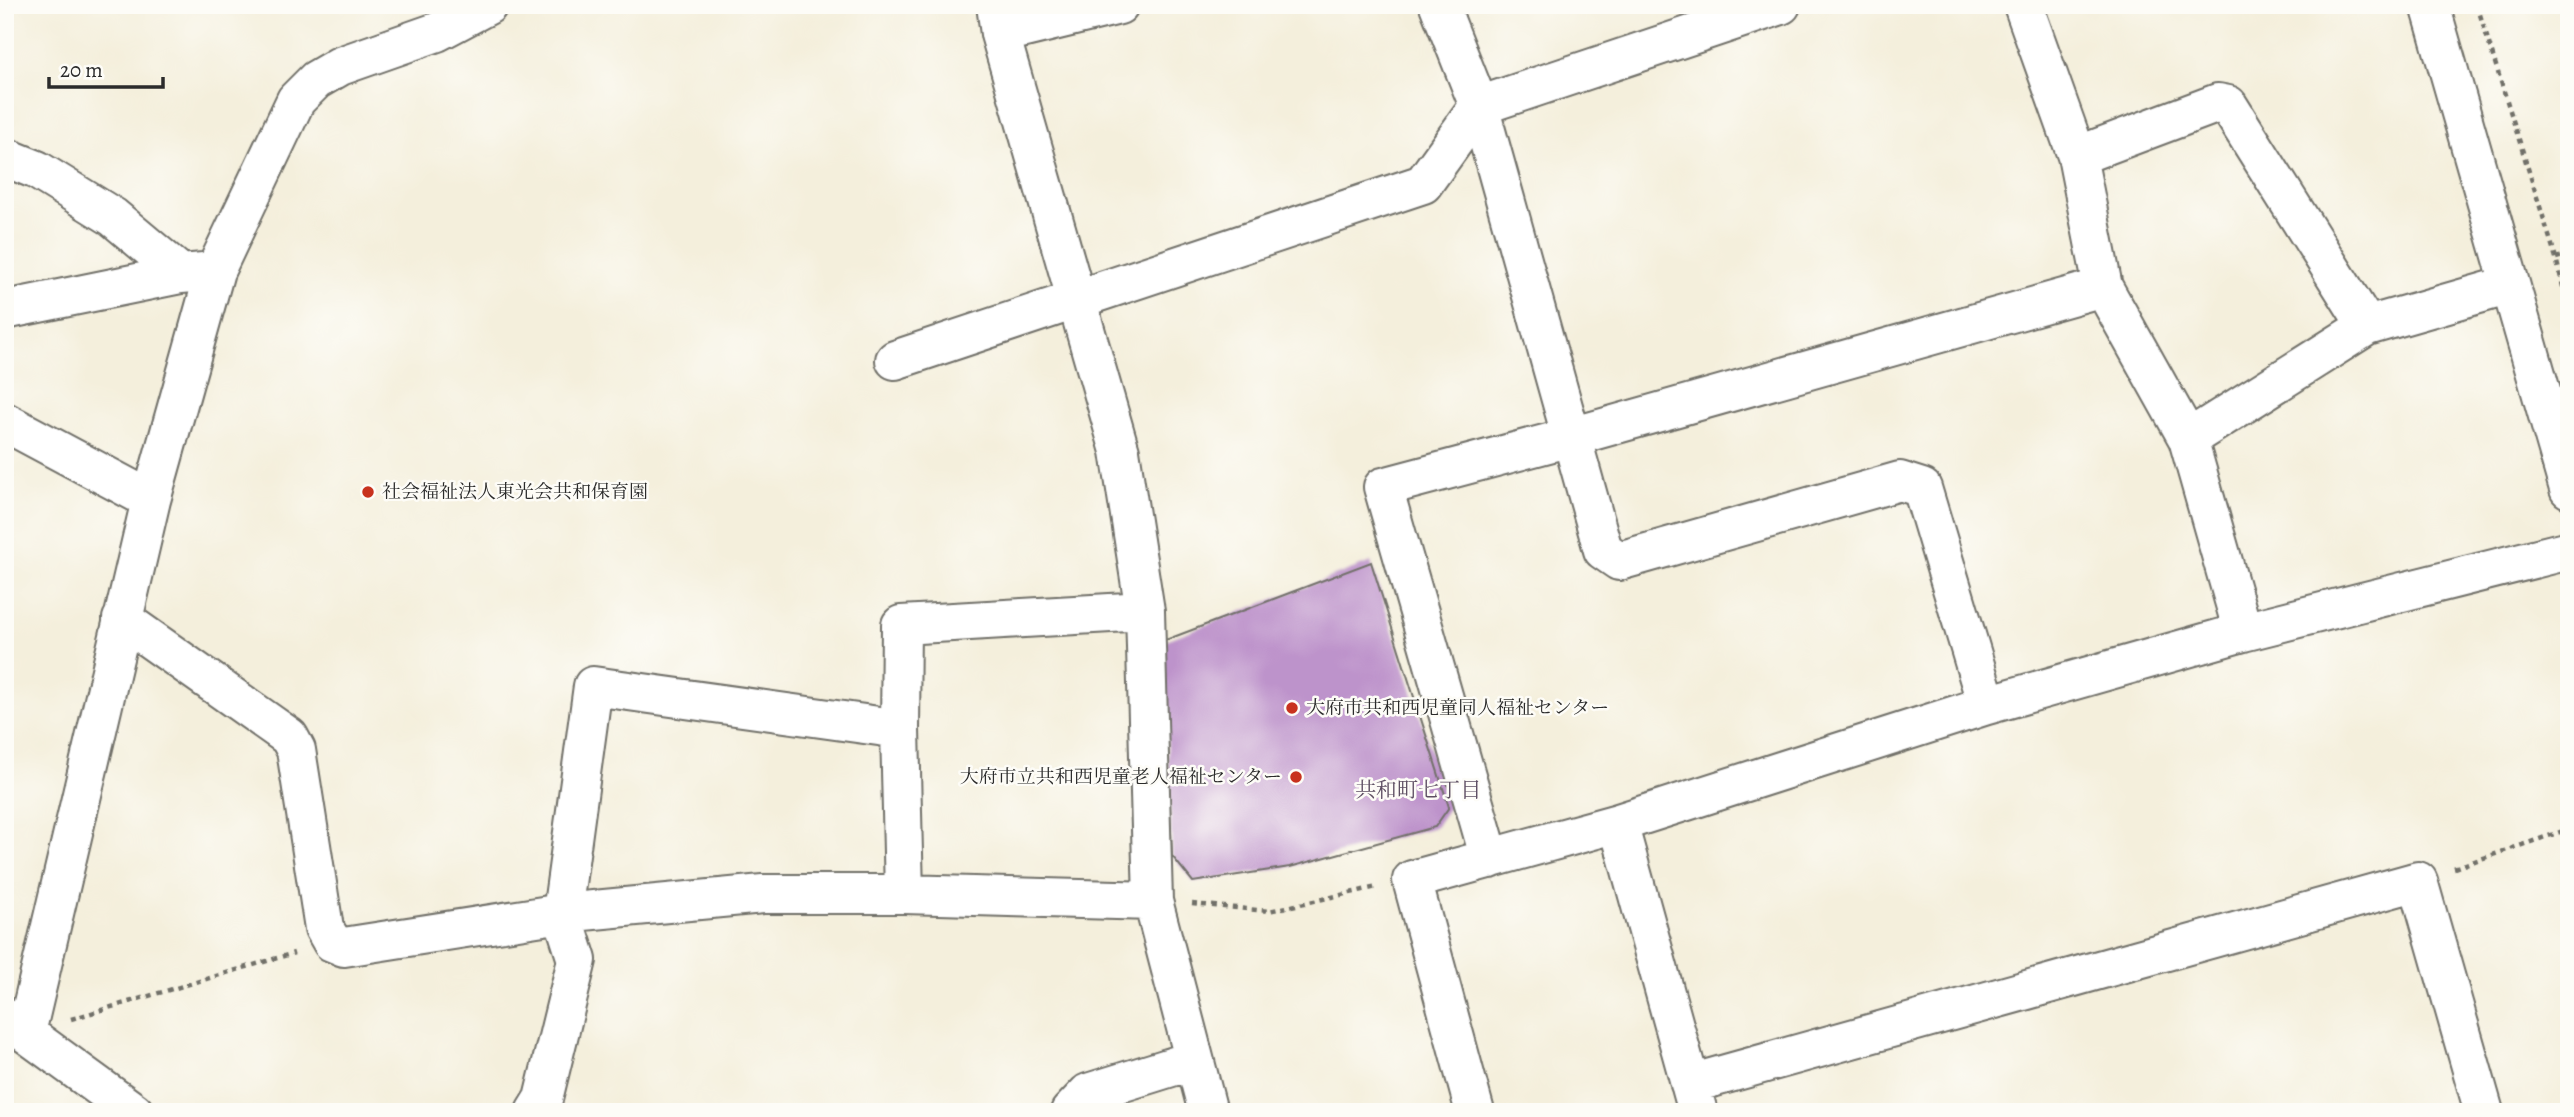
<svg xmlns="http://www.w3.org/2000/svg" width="2574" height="1117" viewBox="0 0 2574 1117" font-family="Alegreya,'Noto Serif JP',serif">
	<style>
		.building { fill: #bd93cb }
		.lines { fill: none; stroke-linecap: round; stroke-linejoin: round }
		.minor-casing { stroke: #717069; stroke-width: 42 }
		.path { stroke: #717069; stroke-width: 4.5; stroke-dasharray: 5 5; stroke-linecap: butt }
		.minor { stroke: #fff; stroke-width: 38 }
		.poi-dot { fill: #c8321e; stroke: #fdfcf7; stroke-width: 2.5 }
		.labels { text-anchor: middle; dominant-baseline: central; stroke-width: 5; stroke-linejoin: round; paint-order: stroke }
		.poi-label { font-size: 19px; fill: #2b2b2b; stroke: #fdfcf7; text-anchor: start }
		.neighbourhood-label { font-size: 21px; fill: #5e4f63; stroke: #fdfcf7 }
	</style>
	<rect width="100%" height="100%" fill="#fdfcf7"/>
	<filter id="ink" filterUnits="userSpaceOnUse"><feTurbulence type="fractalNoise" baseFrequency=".0143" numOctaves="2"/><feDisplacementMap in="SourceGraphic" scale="14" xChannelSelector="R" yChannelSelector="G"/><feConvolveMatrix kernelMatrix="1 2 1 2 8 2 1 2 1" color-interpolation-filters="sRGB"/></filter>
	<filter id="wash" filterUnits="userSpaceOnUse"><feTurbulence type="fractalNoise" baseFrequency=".00686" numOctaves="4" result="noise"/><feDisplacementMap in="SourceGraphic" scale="28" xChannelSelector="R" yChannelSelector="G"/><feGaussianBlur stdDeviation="1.57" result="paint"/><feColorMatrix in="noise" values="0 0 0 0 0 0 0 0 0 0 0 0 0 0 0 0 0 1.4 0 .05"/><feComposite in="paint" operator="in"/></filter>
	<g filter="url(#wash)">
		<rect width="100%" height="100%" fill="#f4efdc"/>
		<g id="blocks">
			<path class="building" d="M1371,562l78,245 -14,20 -145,40 -97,15 -21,-26 -9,-215z"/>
		</g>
	</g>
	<g filter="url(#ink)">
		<use href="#blocks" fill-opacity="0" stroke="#717069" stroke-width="2"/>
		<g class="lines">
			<g class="minor-casing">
				<path id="minor" d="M996,5l4,29 120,417 25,160 8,290 55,211
					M1439,5l40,101 124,444 16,11 281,-80 22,7 65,217
					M2023,5l54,151 26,131 85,152 55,193
					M2430,5l139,484
					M1000,34l119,-29
					M2077,156l141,-53 10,2 139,221
					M5,157l32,13 76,47 68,57
					M5,310l176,-36 34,-3
					M895,360l528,-176 56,-78 302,-101
					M5,422l146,78
					M2188,439l179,-113 143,-41
					M1145,611l-244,14 -1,104 4,165 249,7
					M122,619l167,118 7,13 28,178 8,14 12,5 218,-34 201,-19h141
					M1618,823l80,289
					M1490,859l-107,-372 188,-50 532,-150
					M5,1018l129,94
					M26,1033l125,-533 64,-229 81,-171 20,-20 24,-14 97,-34 51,-27
					M1690,1084l728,-203 66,231
					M535,1112l8,-13 34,-139 -15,-47 31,-227 307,43
					M1070,1112l18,-19 106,-33
					M1475,1112l-63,-232 206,-57 369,-118 256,-73 326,-82"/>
			</g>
			<path class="path" d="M2477,5l79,253 13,53
				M2556,258l13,-4
				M2454,868l115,-39
				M1192,904l77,7 108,-24
				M71,1019l223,-66"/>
			<use href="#minor" class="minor"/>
		</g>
	</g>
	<g class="poi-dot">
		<circle cx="368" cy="492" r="7"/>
		<circle cx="1292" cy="708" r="7"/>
		<circle cx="1296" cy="777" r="7"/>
	</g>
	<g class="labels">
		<g class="poi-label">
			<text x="382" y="492">社会福祉法人東光会共和保育園</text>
			<text x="1306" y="708">大府市共和西児童同人福祉センター</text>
			<text x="1282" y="777" text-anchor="end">大府市立共和西児童老人福祉センター</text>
		</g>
		<g class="neighbourhood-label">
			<text x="1418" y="790">共和町七丁目</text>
		</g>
	</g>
	<rect width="2574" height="1117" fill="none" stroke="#fdfcf7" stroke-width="28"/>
	<path d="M49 77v10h114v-10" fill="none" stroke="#2b2b2b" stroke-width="3.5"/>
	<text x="60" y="77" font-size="21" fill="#2b2b2b" stroke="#fdfcf7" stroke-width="5" paint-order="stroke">20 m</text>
</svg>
